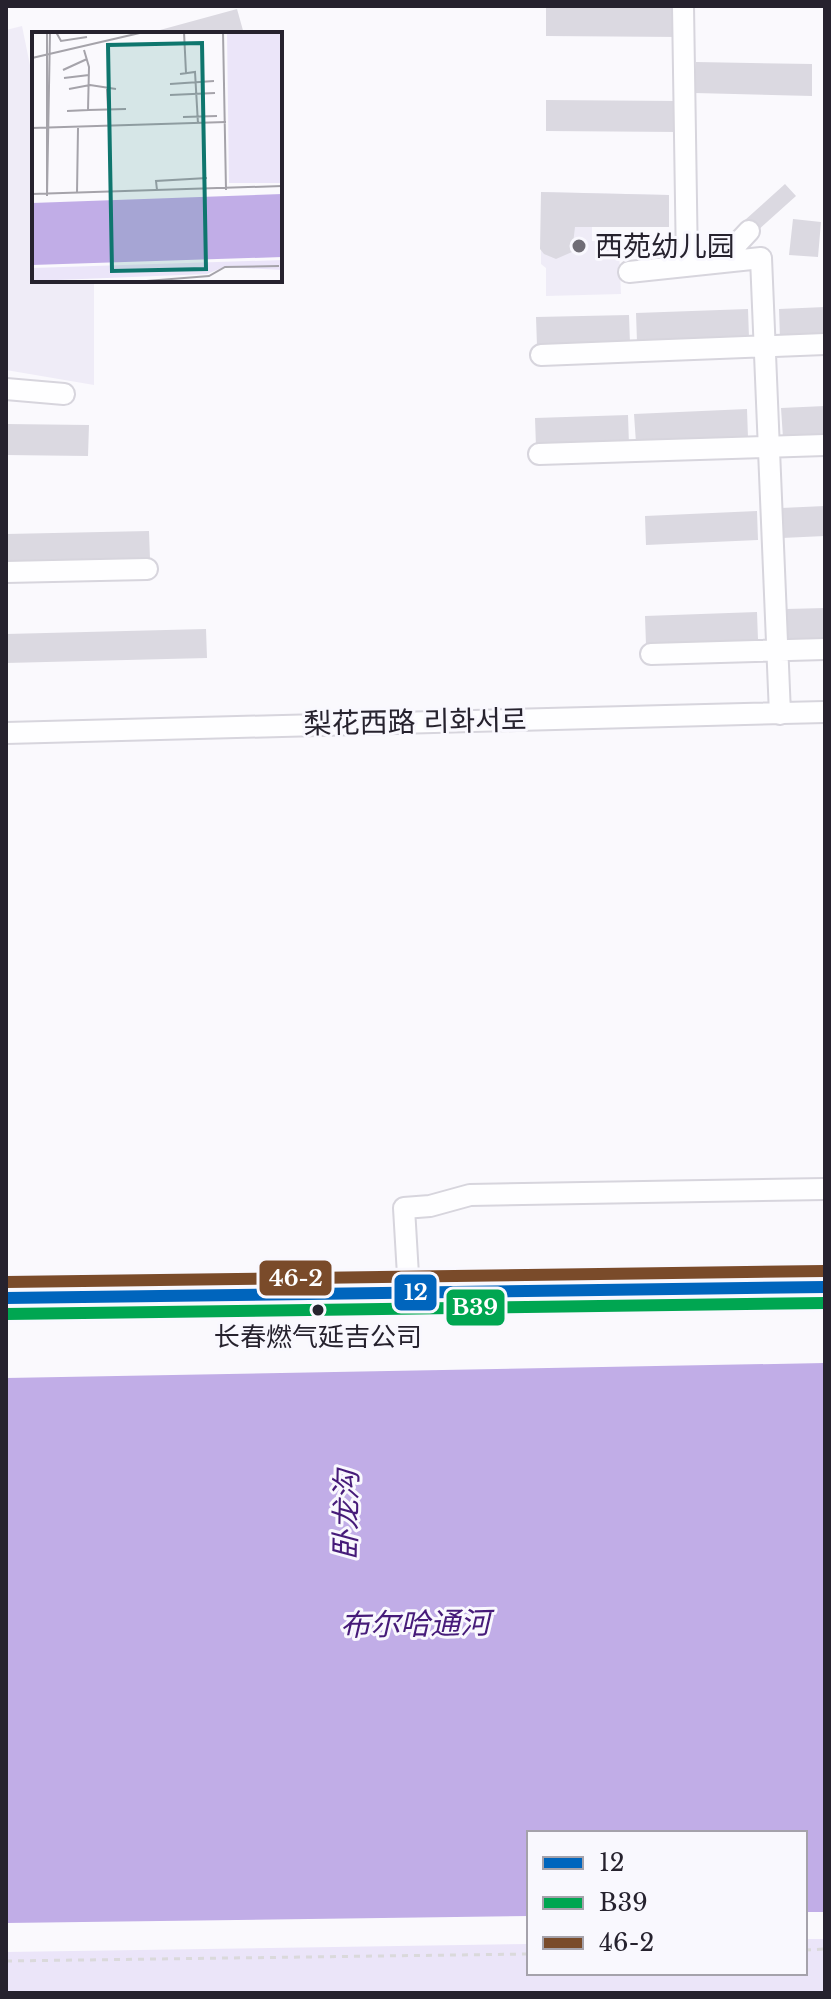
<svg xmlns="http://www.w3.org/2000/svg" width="831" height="1999" viewBox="0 0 831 1999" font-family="'Libre Baskerville','Noto Sans SC','Noto Sans KR',serif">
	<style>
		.built { fill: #efecf7 }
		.green { fill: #ebe5f9 }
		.water { fill: #c1ade7 }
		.building { fill: #dbd9e1 }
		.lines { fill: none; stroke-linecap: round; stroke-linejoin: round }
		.minor-casing { stroke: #d7d5dd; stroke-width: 24 }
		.major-casing { stroke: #d7d5dd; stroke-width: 30 }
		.path { stroke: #dad9db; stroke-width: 3; stroke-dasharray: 6 6; stroke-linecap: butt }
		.minor { stroke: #fefeff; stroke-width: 20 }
		.major { stroke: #fefeff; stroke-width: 26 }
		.bus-1-casing { stroke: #f9f8fe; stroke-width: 18 }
		.bus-2-casing { stroke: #f9f8fe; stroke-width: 18 }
		.bus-3-casing { stroke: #f9f8fe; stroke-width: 18 }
		.bus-1 { stroke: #0065bd; stroke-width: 12 }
		.bus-2 { stroke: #00a651; stroke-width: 12 }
		.bus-3 { stroke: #7a4b2a; stroke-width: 12 }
		.poi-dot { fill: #706d76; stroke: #f9f8fe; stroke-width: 3 }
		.bus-dot { fill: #26222e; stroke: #f9f8fe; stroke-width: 3 }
		.labels { text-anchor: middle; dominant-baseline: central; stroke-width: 6; stroke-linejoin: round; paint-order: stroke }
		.bus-label { font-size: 26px; fill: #26222e; stroke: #f9f8fe }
		.poi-label { font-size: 28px; fill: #26222e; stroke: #f9f8fe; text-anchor: start }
		.street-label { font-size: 28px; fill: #26222e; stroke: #f9f8fe }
		.water-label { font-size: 30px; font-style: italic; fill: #461b79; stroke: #f9f8fe }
		.inset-road { fill: none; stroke: #a5a3aa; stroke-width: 2 }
		.view { fill: #0f766e; fill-opacity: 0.15; stroke: #0f766e; stroke-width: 4 }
		.inset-edge { fill: none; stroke: #26222e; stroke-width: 4 }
		.line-badge { stroke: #f9f8fe; stroke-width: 3 }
		.badge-label { font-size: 22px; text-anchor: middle; font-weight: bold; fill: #fff }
	</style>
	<rect width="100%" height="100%" fill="#faf9fd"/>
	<path class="built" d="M22,26l12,59v195h60v105l-88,-15v-340z
		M541,192l128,3v32h-77v14h22l5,9 2,44 -75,2v-28l-5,-4z"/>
	<path class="green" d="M805,1939h20v54h-819v-41l523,-8v29h276z"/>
	<path class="water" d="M825,1363v549h-20v-79h-276v83l-523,7v-545z"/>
	<path class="building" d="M546,6l133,1v30l-133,-1z
		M237,9l7,25h-95v-1z
		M696,62l116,2v32l-117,-3z
		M546,100l133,1v31l-133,-1z
		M785,184l11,12 -40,36 -11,-12z
		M541,192l128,3v32h-94l-3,25 -16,7 -12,-5 -4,-5z
		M793,219l28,3 -3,35 -29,-2z
		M825,307v30l-45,2 -1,-30z
		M748,309l1,29 -112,4 -1,-29z
		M629,315l1,29 -93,2 -1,-29z
		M825,406v30l-42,2 -2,-30z
		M747,409l1,29 -112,5 -2,-29z
		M628,415l1,30 -93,2 -1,-29z
		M6,424l83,1 -1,31 -82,-1z
		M825,506v30l-43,2 -1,-30z
		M757,511l1,29 -112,5 -1,-29z
		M149,531l1,28 -144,2v-27z
		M825,608v30l-38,2 -1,-31z
		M757,612l1,28 -112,5 -1,-29z
		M206,629l1,29 -201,5v-29z"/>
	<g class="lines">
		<g class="minor-casing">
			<path id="minor" d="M683,6l4,260
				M720,262l29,-31
				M629,272l132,-14 19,456
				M541,355l284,-11
				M6,389l58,5
				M539,454l286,-9
				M6,572l141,-3
				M651,654l174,-5
				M6,733l819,-21
				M409,1292l-5,-84 26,-2 40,-11 355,-6"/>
		</g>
		<g class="major-casing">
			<path id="major" d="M6,1298l819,-11"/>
		</g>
		<path class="path" d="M805,1950l20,-1
			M6,1961l523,-7"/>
		<use href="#minor" class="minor"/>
		<use href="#major" class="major"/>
		<g class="bus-1-casing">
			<path id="bus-1" d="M6,1298l819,-11"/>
		</g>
		<g class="bus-2-casing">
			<path id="bus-2" d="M6,1314l819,-11"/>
		</g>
		<g class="bus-3-casing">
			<path id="bus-3" d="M6,1282l819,-11"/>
		</g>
		<use href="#bus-1" class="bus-1"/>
		<use href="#bus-2" class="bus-2"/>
		<use href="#bus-3" class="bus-3"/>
	</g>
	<circle class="poi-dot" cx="579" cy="246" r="8"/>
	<circle class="bus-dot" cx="318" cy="1310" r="7"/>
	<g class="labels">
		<g class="bus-label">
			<text x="318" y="1337">长春燃气延吉公司</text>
		</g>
		<g class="poi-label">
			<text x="595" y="246">西苑幼儿园</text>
		</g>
		<g class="street-label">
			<text transform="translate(415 722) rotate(-1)">梨花西路 리화서로</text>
		</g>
		<g class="water-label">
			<text transform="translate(346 1515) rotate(-89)">卧龙沟</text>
			<text transform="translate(415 1624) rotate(-1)">布尔哈通河</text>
		</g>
	</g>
	<g transform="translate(32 32)">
		<rect width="250" height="250" fill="#faf9fd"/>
		<path d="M195,0h55v151h-53zM250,228v10l-58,-3 -17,7 -175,7v-13z" fill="#ebe5f9"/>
		<path d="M250,162v63l-250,8v-62z" fill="#c1ade7"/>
		<path class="inset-road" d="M15,0v164l3,-164M24,0l5,9 26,-4M152,0l2,41M191,0l3,158M0,26l112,-26M31,38l24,-11M148,42l15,-2 3,52M32,46l25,-3M138,52l44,-3M37,57l21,-4 26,4M75,57l2,39M138,63l45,-2M56,78l38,-1M35,79l21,-1 1,-43 -5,-17M151,85l34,-1M0,96l194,-6M125,158l-1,-9 51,-3M45,161l1,-65M0,162l250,-8M102,250l75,-6 16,-9 54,-1"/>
		<path class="view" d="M170,11l4,226 -94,2 -4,-226z"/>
		<rect width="250" height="250" class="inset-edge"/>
	</g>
	<g class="line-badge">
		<rect x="258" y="1259" width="75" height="38" rx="8" fill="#7a4b2a"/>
		<rect x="393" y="1273" width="45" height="39" rx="8" fill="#0065bd"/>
		<rect x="445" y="1288" width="61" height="39" rx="8" fill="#00a651"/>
	</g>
	<g class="badge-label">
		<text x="296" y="1286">46-2</text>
		<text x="416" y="1300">12</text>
		<text x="475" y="1315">B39</text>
	</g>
	<rect width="831" height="1999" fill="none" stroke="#26222e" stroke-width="16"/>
	<rect x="527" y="1831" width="280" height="144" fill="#f9f8fe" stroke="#a5a2ab" stroke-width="2"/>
	<rect x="543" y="1857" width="40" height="12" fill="#0065bd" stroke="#a5a2ab" stroke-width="2"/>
	<text x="599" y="1871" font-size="24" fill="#26222e">12</text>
	<rect x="543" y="1897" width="40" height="12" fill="#00a651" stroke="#a5a2ab" stroke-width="2"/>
	<text x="599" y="1911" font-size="24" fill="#26222e">B39</text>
	<rect x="543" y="1937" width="40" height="12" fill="#7a4b2a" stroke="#a5a2ab" stroke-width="2"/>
	<text x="599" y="1951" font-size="24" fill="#26222e">46-2</text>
</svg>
